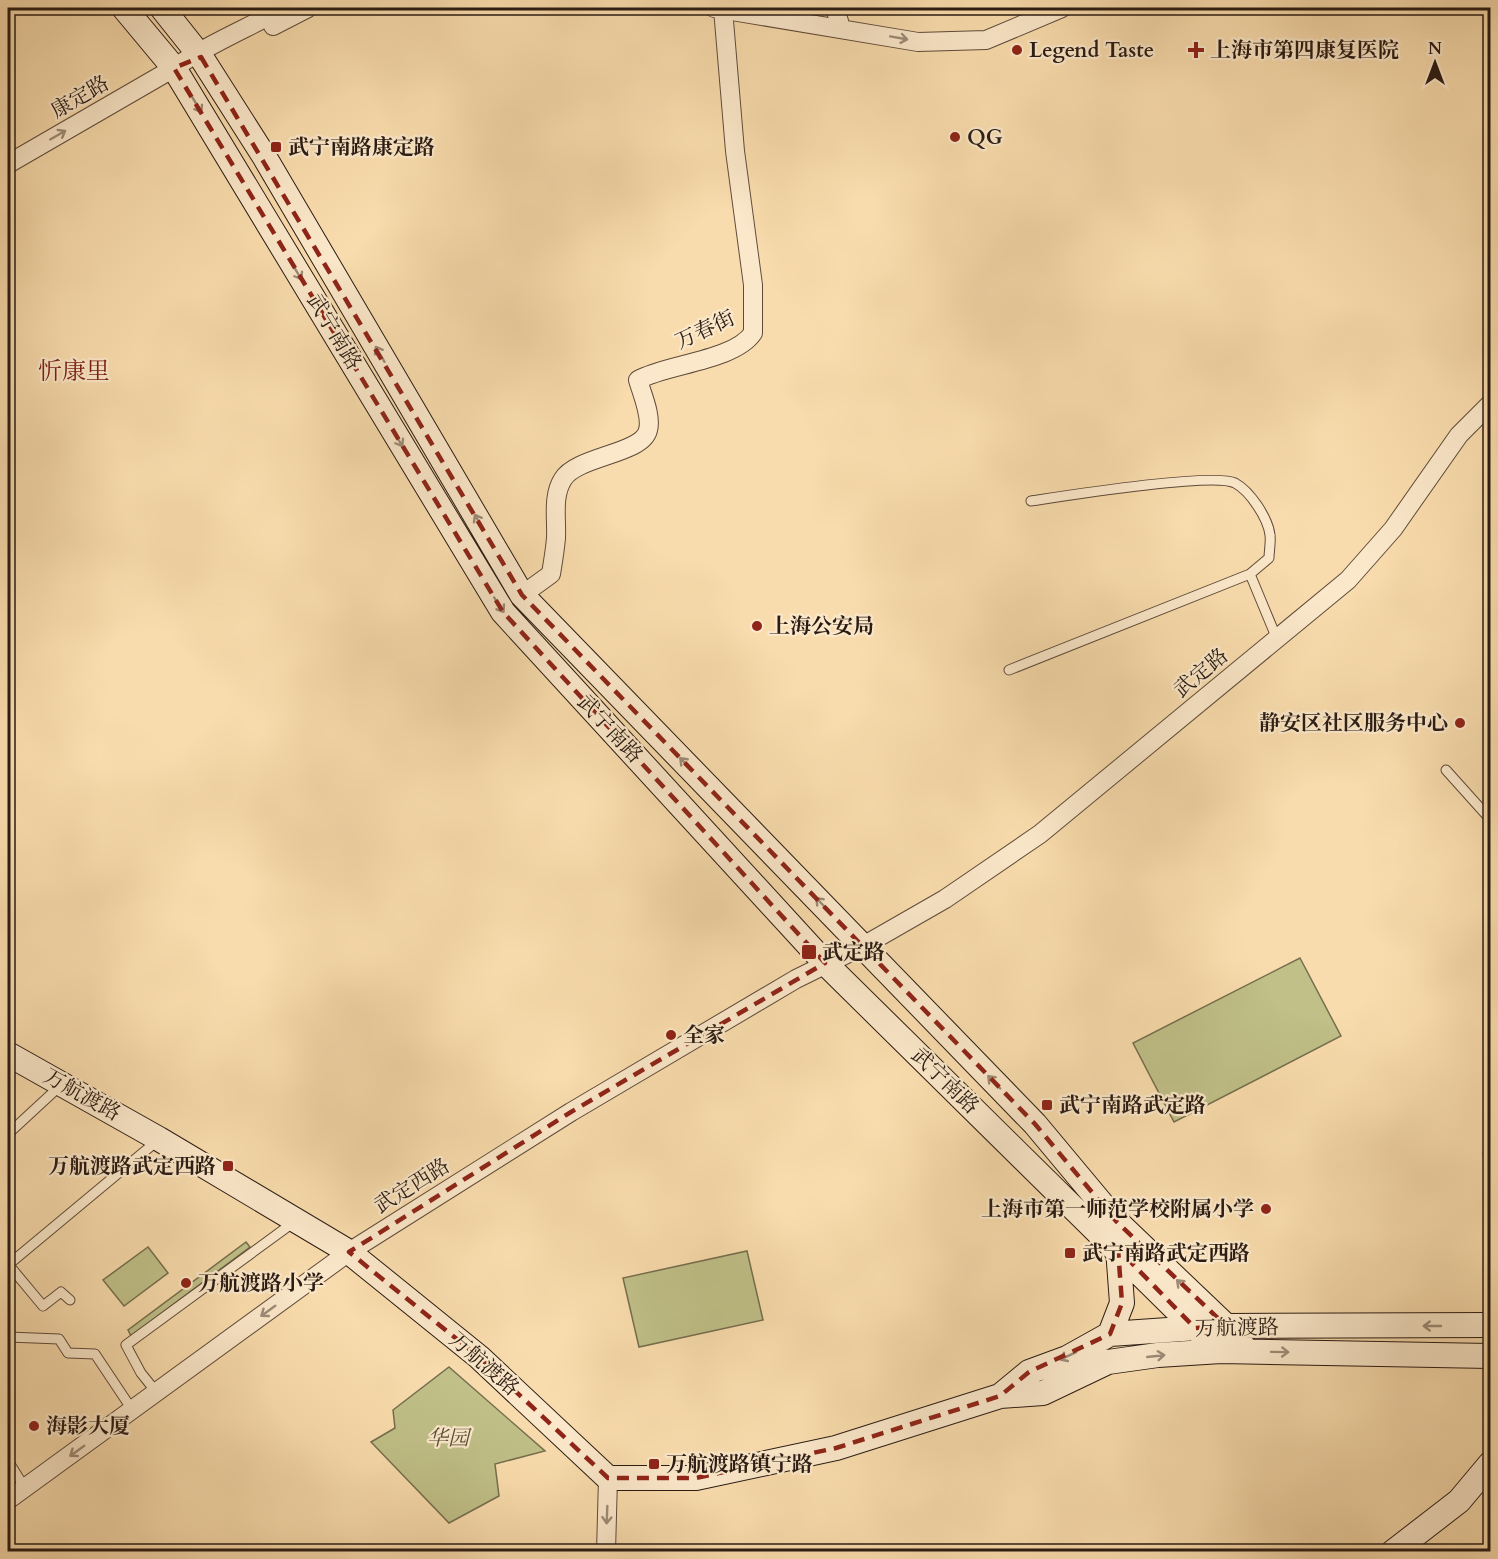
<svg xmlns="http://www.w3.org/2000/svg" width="1498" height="1559" viewBox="0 0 1498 1559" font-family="Cardo,'Noto Serif SC',serif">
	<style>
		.green { fill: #c0c088; stroke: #756e4e; stroke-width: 1.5 }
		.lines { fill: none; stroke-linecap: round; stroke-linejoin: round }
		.lane-casing { stroke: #5e4b3a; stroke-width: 11 }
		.street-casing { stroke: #5e4b3a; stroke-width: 20 }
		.secondary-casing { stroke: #2a1b13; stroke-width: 26 }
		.lane { stroke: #fbe8ca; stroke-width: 9 }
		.street { stroke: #fbe8ca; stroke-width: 18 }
		.secondary { stroke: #fbe8ca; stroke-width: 24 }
		.oneway { stroke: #9d8c78 }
		.marked { fill: none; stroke: #8f2418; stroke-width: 4.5; stroke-dasharray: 12 8; stroke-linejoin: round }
		.poi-dot { fill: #8f2418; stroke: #fbe8ca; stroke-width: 2 }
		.labels { text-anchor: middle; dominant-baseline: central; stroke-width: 4.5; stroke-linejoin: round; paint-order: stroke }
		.poi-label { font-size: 21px; font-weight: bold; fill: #2a1b13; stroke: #fbe8ca; text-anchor: start }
		.street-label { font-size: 21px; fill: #2a1b13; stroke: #fbe8ca }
		.park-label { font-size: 21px; font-style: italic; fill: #574d36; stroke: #fbe8ca }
		.quarter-label { font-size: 24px; fill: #7a1f14; stroke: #fbe8ca }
	</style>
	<rect width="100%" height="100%" fill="#f9dcad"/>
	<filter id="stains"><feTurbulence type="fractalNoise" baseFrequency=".00333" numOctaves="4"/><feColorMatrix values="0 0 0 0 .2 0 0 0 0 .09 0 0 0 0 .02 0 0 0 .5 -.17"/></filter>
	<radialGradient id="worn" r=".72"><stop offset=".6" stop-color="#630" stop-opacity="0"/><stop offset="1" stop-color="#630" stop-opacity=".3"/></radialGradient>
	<path class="green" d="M1300,958l41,78 -167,86 -41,-79z
		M246,1242l4,5 -119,89 -3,-6z
		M148,1247l20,26 -44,33 -21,-26z
		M747,1251l16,69 -124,27 -16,-69z
		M449,1367l96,84 -50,13 4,32 -50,27 -78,-81 24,-14 -2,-18z"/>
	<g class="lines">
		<g class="lane-casing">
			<path id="lane" d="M1250,574l27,65
				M1009,670l241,-96 19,-16c0,-7 2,-16 1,-23 -2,-17 -20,-44 -35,-52 -22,-11 -171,13 -204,18
				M1446,770l44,49
				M8,1134l53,-49
				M1488,1153l2,4
				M8,1264l35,42 18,-14 9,8
				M8,1265l149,-124
				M8,1337l51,2 9,14 27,1 38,57
				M157,1393l-16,-20 -15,-28 168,-123
				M8,1461l17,27"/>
		</g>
		<g class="street-casing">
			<path id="street" d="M714,8l204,34 68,-2 76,-32
				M835,8l6,20
				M273,26l35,-18
				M8,164l166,-96c34,-24 74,-40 110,-60
				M522,595l29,-21c2,-12 4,-24 5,-36 1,-19 -4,-42 7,-59 14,-23 80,-25 85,-49 4,-14 -6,-36 -10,-50 28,-16 96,-19 115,-47v-48l-18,-134 -12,-142
				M8,1500l341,-248 222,-140 225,-133 67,-33 82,-47 95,-65 308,-254 45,-51 66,-94 31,-31
				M606,1552l2,-74"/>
		</g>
		<g class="secondary-casing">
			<path id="secondary" d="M124,8l50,60 329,544 322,351 370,365 26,23
				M162,8l39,49 63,99 258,439 513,529 81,97 110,105 21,25
				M8,1054l151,85 190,113 130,105 129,121h88l140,-30 164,-52 43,-3 65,-31 50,-7 63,-4 269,5
				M1110,1334l12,-31 -4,-54
				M1000,1396l29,-24 38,-14 43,-24 116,-8 264,-1
				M1393,1552l66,-51 31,-37"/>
		</g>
		<use href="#lane" class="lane"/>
		<use href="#street" class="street"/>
		<use href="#secondary" class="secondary"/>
	</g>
	<defs><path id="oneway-shaft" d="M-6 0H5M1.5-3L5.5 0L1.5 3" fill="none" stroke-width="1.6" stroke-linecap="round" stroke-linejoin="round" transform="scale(1.5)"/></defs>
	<g class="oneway">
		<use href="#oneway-shaft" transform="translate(899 38) rotate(10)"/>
		<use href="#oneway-shaft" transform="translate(197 105) rotate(59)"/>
		<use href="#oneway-shaft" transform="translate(58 135) rotate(-30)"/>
		<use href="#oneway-shaft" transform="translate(297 272) rotate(59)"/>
		<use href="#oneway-shaft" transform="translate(380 354) rotate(-120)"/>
		<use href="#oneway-shaft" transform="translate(398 439) rotate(59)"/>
		<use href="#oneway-shaft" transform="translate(479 522) rotate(-120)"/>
		<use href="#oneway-shaft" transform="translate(499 605) rotate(57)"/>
		<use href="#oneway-shaft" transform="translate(686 764) rotate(-134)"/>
		<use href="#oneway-shaft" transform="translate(822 904) rotate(-134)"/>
		<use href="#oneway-shaft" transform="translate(994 1082) rotate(-134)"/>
		<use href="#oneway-shaft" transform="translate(1183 1286) rotate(-136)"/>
		<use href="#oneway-shaft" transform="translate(268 1311) rotate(144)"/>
		<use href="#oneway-shaft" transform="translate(1432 1326) rotate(180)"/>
		<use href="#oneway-shaft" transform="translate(1280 1352) rotate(1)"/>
		<use href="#oneway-shaft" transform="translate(1068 1356) rotate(155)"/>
		<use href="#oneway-shaft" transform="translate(1156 1356) rotate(-6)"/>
		<use href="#oneway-shaft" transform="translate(77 1451) rotate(144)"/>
		<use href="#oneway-shaft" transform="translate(607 1515) rotate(92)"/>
	</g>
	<path class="marked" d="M201,57l321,538 513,529 81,97 110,105 -31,2 -77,-79 4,54 -12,31 -81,38 -29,24 -164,52 -140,30h-88l-129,-121 -130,-105 222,-140 254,-149 -322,-351 -329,-544z"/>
	<g class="poi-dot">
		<circle cx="1017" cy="50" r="6"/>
		<path d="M1193 41h6v6h6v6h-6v6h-6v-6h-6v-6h6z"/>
		<circle cx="955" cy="137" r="6"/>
		<rect x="270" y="141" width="12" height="12" rx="3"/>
		<circle cx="757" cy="626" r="6"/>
		<circle cx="1460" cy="723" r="6"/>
		<rect x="801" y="944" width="16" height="16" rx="3"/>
		<circle cx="671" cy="1035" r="6"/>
		<rect x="1041" y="1099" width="12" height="12" rx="3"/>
		<rect x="222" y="1160" width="12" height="12" rx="3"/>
		<circle cx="1266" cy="1209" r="6"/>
		<rect x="1064" y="1247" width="12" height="12" rx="3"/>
		<circle cx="186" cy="1283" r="6"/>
		<circle cx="34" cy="1426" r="6"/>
		<rect x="648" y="1458" width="12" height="12" rx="3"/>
	</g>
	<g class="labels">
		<g class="poi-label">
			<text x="1029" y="50">Legend Taste</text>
			<text x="1210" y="50">上海市第四康复医院</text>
			<text x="967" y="137">QG</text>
			<text x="288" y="147">武宁南路康定路</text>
			<text x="769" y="626">上海公安局</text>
			<text x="1448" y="723" text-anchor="end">静安区社区服务中心</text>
			<text x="822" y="952">武定路</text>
			<text x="683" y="1035">全家</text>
			<text x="1059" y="1105">武宁南路武定路</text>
			<text x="216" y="1166" text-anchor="end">万航渡路武定西路</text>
			<text x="1254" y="1209" text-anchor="end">上海市第一师范学校附属小学</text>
			<text x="1082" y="1253">武宁南路武定西路</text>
			<text x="198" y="1283">万航渡路小学</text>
			<text x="46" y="1426">海影大厦</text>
			<text x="666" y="1464">万航渡路镇宁路</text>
		</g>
		<g class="street-label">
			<text transform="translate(80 97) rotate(-30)">康定路</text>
			<text transform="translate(705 330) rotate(-25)">万春街</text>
			<text transform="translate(334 332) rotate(59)">武宁南路</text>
			<text transform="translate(1201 673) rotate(-40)">武定路</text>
			<text transform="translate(610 729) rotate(47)">武宁南路</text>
			<text transform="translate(945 1081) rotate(44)">武宁南路</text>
			<text transform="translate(82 1095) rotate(29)">万航渡路</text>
			<text transform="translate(412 1186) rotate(-32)">武定西路</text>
			<text transform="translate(1237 1328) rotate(-1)">万航渡路</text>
			<text transform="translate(484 1364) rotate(41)">万航渡路</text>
		</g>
		<g class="park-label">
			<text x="448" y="1438">华园</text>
		</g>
		<g class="quarter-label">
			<text x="74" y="371">忻康里</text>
		</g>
	</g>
	<rect width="1498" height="1559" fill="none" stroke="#f9dcad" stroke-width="30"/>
	<rect x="9" y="9" width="1480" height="1541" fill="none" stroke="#2a1b13" stroke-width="3"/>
	<rect x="15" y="15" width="1468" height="1529" fill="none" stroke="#2a1b13" stroke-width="1.5"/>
	<g transform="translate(1435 63)" stroke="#fbe8ca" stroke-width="4.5" paint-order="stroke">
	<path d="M0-4.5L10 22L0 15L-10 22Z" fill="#2a1b13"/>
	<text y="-9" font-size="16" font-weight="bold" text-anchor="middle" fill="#2a1b13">N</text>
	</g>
	<rect width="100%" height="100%" filter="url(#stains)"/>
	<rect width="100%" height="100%" fill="url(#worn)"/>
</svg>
